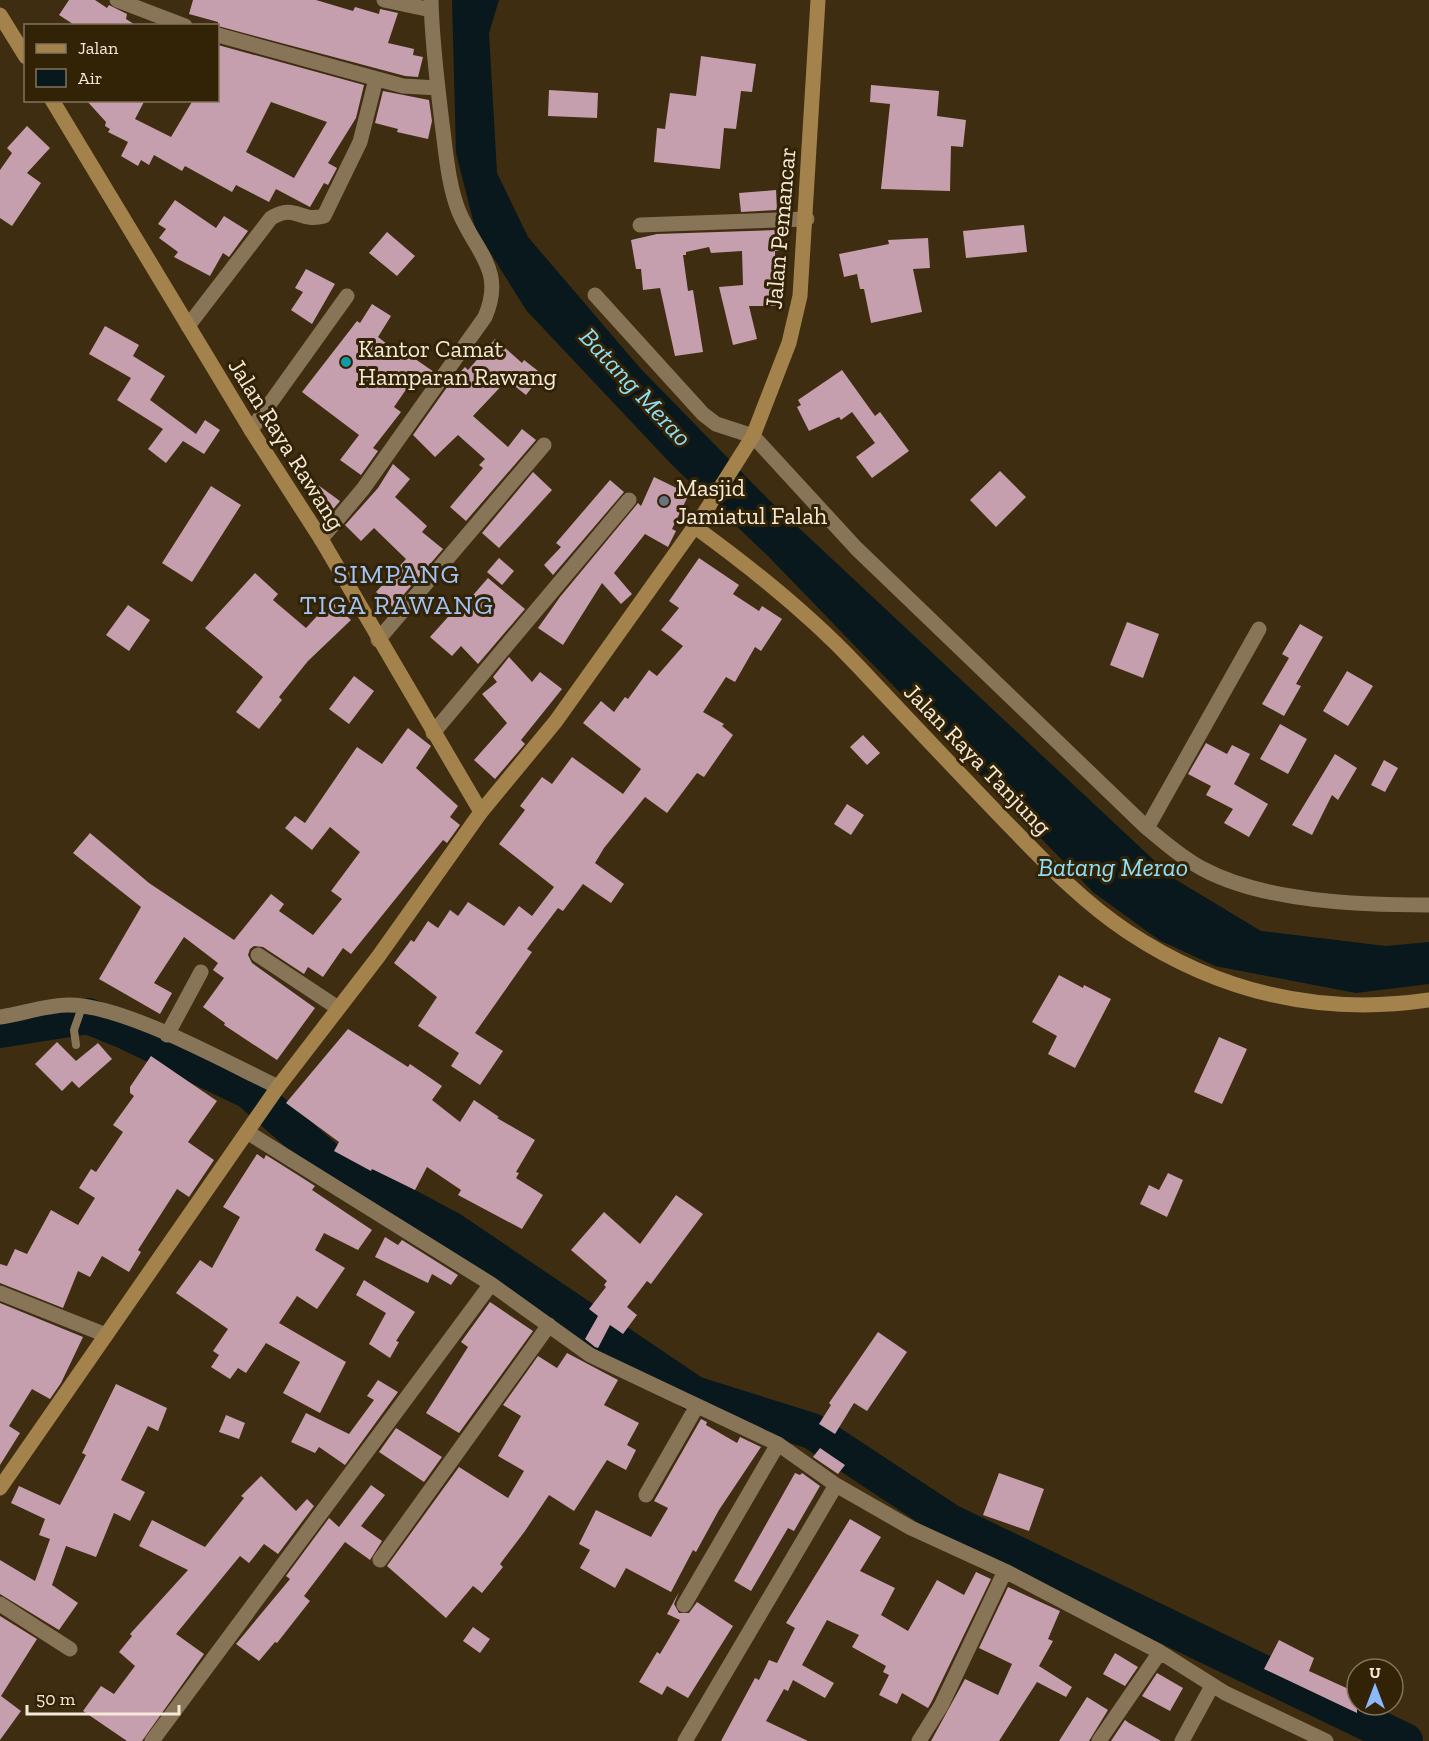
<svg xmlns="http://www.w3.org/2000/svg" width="1429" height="1741" viewBox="0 0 1429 1741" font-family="'Zilla Slab',serif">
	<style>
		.water { fill: #09181d }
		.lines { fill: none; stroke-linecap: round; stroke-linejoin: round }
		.river { stroke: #09181d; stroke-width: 36 }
		.building { fill: #c59fad; fill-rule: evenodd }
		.lane { stroke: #887457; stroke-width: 8 }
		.street { stroke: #887457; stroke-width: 15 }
		.secondary { stroke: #a4824c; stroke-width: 15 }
		.culture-dot { fill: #0f9aa8; stroke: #332306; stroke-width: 2 }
		.worship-dot { fill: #6b7280; stroke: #332306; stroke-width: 2 }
		.labels { text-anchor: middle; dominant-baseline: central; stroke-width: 6; stroke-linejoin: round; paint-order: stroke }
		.street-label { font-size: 24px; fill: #f5eada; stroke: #332306 }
		.poi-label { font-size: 24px; fill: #f5eada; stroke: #332306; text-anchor: start }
		.water-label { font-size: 26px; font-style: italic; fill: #8ddff8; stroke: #332306 }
		.quarter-label { font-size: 27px; letter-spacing: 1.5px; fill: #a2c4f6; stroke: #332306 }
	</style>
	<rect width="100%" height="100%" fill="#3e2d11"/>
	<path class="water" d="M452,0h47l-10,33 8,140 31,64 112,131 129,132 404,378 88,53 125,15 43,-4v42l-73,9 -141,-27 -56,-26 -66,-48 -326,-337 -94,-89 -147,-156 -51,-82 -19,-75z"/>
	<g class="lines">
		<path class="river" d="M0,1030l88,-14 37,15 124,60 89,78 112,60 244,165 118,37 138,91 455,219"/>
	</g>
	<path class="building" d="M69,0h26l12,8 2,-3 18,9 -1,5 11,7h-61l-17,-11z
		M193,0h123l37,11 2,-4 24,7 1,-5 18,4 -10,30 26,6 -1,6 10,2 -5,20 -13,-1 -187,-50v-4l-29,-8z
		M218,45l146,40 -8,33 -28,45 9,5 -9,17 -4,-2 -14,24 -34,-18 -7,13 -33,-17 -4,7 -47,-26 -3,5 -28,-16 -5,10 -8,-5 -3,6 -17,-10 7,-14 -20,-10 2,-3 -5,-3 1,-4 -20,-22h59l-10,19 36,18 22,-37h25zM271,102l56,20 -33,56 -48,-26z
		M701,56l55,8 -4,28 -11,-1 -5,38 -12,-1 -4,41 -66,-7 3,-34 8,1 5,-36 26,3z
		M871,85l68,6 -2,25 29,4 -3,27 -12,-1 -1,45 -69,-2 9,-85 -20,-2z
		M549,90l49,3 -1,25 -49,-2z
		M383,91l46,9 3,21 -4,18 -31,-7 1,-3 -23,-6z
		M27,126l23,22 -23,25 14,10 -29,43 -12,-8v-48l12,-17 -5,-5z
		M776,190l1,20 -36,2 -2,-19z
		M175,200l41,28 8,-12 24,15 -19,26 -6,-4 -13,23 -36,-19 4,-5 -19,-14 7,-9 -8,-5z
		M1024,225l3,27 -61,6 -3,-27z
		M777,230l3,20 -5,1 1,55h-27l8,33 -24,6 -14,-58 24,-2 -1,-34 -31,2 -2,-6 -23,5v3h-3l5,36 5,-1 10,62 -28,4 -15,-68 -17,2 -2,-21h-5l-5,-29 26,-6z
		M387,232l28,24 -18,20 -28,-23z
		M928,238l2,30 -17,1 9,43 -51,11 -7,-34h-4l-3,-15 -13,3 -5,-23 50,-10 -1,-4z
		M306,269l29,15 -23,40 -21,-14 12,-18 -8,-4z
		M372,304l19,12 -13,21 27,21 3,-4 26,18 -9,13 -11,-7 -20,29 7,5 -28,36 5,3 -17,24 -21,-15 19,-25 -57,-43 55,-71 3,2z
		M105,326l34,19 -6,11 32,20 -15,24 46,34 9,-14 15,10 -16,24 -21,-13 -17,22 -18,-14 15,-20 -46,-29 14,-22 -42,-24z
		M495,339l27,24 2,-3 18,14 -16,21 -19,-15 -34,36 35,31 14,-18 14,11 -70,81 -16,-14 33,-39 -4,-3 6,-6 -27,-24 -23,22 -22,-22 37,-52 15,-16 3,3z
		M842,370l33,46 5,-4 29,39 -37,27 -16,-21 19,-14 -23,-31 -11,8 -2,-3 -30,14 -12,-24 4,-2 -3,-5z
		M393,464l17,15 -15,18 32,29 -5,6 21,17 -50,58 -17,-15 30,-33 -32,-31 -13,13 -16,-16 33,-37z
		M1000,471l26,26 -30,30 -26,-27z
		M533,472l19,18 -53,58 -17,-15z
		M654,477l35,17 -17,35 4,2 -8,16 -23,-13 -31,39 18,21 -11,10 -19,-21 -39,62 -25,-17 22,-31 78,-94 3,3z
		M610,480l14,12 -71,83 -9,-10 17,-18 -5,-4z
		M318,485l22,16 -16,19 -10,-11 6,-9 -8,-8z
		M211,486l30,19 -49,77 -30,-19z
		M499,558l15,13 -12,14 -15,-13z
		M699,558l40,27 -6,9 26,17 3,-5 20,13 -21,32 -6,-4 -20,35 -9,-5 -23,35 21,12 -2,2 11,9 -29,42 -7,-4 -30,40 -22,-16 -41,51 -9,15 29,21 -13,19 -28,-19 -20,27 -5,-3 -31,41 5,3 -57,81 28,18 -23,34 -29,-19 8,-13 -41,-27 19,-29 -43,-34 17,-23 3,2 14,-21 10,7 12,-18 8,6 10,-14 36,24 15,-20 13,10 22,-29 -55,-43 26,-34 -5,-4 22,-29 10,7 20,-27 51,37 18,-25 -58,-46 18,-22 13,11 11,-15 3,2 21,-29 8,6 26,-30 -22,-16 18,-22 -10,-7z
		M255,573l23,21 -5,6 33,28 25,-27 20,19 -43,41 -29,36 3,3 -23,29 -23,-17 27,-35 -58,-49z
		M488,578l37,31 -47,55 -17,-18 -9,10 -22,-19 27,-30 3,3z
		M128,605l22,15 -21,31 -23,-16z
		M1127,622l32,12 -16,44 -33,-13z
		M1300,624l23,13 -27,47 5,2 -17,30 -22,-12 27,-46 -7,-4z
		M509,657l23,25 8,-10 22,17 -41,51 4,4 -30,35 -21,-19 33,-37 -25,-29 15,-12 -4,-5z
		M1347,671l26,15 -25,40 -25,-15z
		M354,676l20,15 -25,33 -20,-15z
		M1280,724l27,15 -19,35 -28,-15z
		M408,728l23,18 -15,22 42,38 -8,11 10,8 -13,18 -4,-3 -92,114 -8,-6 -20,29 -15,-10 -4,7 -41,-27 -9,-1 -4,3 -2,6 4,8 63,45 -38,52 -53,-35 1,-2 -22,-16 21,-29 -11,-8 5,-7 -34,-26 -30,46 18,10 -12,21 -61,-35 42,-72 -68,-54 17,-20 59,50 85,57 37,-46 13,10 -5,7 34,24 29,-36 -11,-8 29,-39 -30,-25 -18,23 -27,-22 10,-12 10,7 52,-76 25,17z
		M863,735l17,18 -13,12 -17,-18z
		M1206,743l21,11 5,-9 18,9 -16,30 34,20 -19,33 -25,-14 9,-14 -27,-14 5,-9 -23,-12z
		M1335,754l22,14 -19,32 -6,-5 -20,40 -20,-10z
		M1384,760l14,8 -13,24 -14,-7z
		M847,804l17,11 -13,20 -17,-11z
		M1059,975l24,13 1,-3 27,14 -36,69 -27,-14 9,-18 -25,-14z
		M348,1029l60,38 2,-3 32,22 -10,14 28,22 14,-22 25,17 -2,1 38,22 -19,32 3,1 -3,5 27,17 -21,34 -64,-34 3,-5 -34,-23 -12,23 -43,-21 -1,2 -37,-20 5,-9 -53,-39z
		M1219,1037l28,12 -25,55 -28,-12z
		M57,1042l19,19 22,-18 14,16 -33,29 -7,-7 -10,10 -27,-27z
		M151,1056l66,45 -29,41 26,18 -25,37 -12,-8 -39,61 3,2 -12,20 -27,-16 -12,21 -12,-6 -15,37 -63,-25v-19l7,2 8,-17 12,5 24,-44 27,15 17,-27 -16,-10 12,-19 5,3 27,-40 -10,-7 21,-29 -4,-3v-6z
		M257,1154l7,5 2,-4 35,22 14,9 -3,4 60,40 -14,20 -34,-17 -9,17 30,18 -28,41 -20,-13 -18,27 67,39 -26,51 -37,-20 17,-31 -34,-19 -20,30 -8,-5 -8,11 -19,-12 8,-12 -6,-4 15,-22 -52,-36 24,-33 12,8 28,-51 -17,-10z
		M1168,1173l15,7 -16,37 -27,-13 9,-19 10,5z
		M676,1195l27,19 -52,70 -4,-3 -20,26 10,8 -14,19 -13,-9 -12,23 -3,-1 -10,-8 13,-23 -9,-7 17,-22 -2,-2 3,-4 -36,-31 33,-38 36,32z
		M385,1237l13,8 4,-5 56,35 -7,10 -19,-11 -4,9 -53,-26z
		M364,1280l51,32 -19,29 3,1 -9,16 -21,-14 17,-31 -30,-18z
		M490,1302l43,29 -74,102 -33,-20 42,-66 -7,-5z
		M0,1303l83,34 -22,46 -11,16 -18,-10 -23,37 11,7 -20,32z
		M878,1332l29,20 -40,59 -13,-8 -19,31 -16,-10 12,-19 -2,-2z
		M567,1353l51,27 -14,25 35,18 -12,22 9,5 -10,20 -19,-10 -33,51 -25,-16 -24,36 -25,33 3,3 -21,26 -9,-7 -27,32 -59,-52 72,-99 49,31 16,-27 -26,-15 23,-40 -18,-11 35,-49 19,12z
		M378,1380l20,12 -53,73 -26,-18 -4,6 -24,-11 15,-29 43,21 25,-34 -7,-4z
		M116,1384l51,24 -9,23 -10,-5 -27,54 24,12 -15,29 -16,-8 -18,44 -30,-11 -14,39 26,18 -19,27 -59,-36v-34l35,21 15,-42 -11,-4 6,-16 -34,-16 8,-17 41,19 26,-50 -4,-2z
		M226,1415l19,8 -6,16 -20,-7z
		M701,1419l6,3 -1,3 31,18 3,-6 21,10 -42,63 -23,42 -3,-2 -22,42 -45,-24 -11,20 -35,-20 10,-18 -11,-6 17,-34 55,27 17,-29 -14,-7z
		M396,1428l46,29 -18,25 -45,-30z
		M820,1448l25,17 -7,9 -25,-17z
		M795,1473l5,2 2,-2 18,13 -26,45 -6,-3 -37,63 -17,-10z
		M999,1473l45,16 -15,42 -46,-16z
		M261,1476l35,35 11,-12 7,7 -36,48 -14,-10 -15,19 -9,-7 -64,78 28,20 -62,87h-15l-44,-30 18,-25 13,8 21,-28 -16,-14 13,-16 -2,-2 58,-64 -49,-24 13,-26 53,27 39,-49 -3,-2z
		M371,1485l14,10 -24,31 21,15 -12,19 -25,-18 -41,54 6,5 -33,42 -2,-1 -16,19 -23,-17 54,-65 -4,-3 43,-58 10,9z
		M850,1519l31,18 -21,34 35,17 -14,27 27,16 29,-51 27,15 12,-23 15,7 -59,122 -4,7 -26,-15 -5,11 -18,-9 10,-20 -6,-3 3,-6 -34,-19 7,-12 -32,-15 -25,45 32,18 -9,15 -32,-18 -5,11 -4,-2 -18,32 42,20h-87l34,-63 4,2 10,-20 8,3 18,-35 -9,-5z
		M1008,1587l52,24 -12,28 5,2 -14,25 33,21 -6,10 -29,-15 -38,59h-68l34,-62 33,16 14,-31 -33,-16z
		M679,1592l-5,12 5,9h10l8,-11 36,24 -45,72 -21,-12 -5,9 -23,-13 18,-30 3,2 20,-34 -13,-6z
		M0,1616l37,23 -36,57 20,15 -21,29z
		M473,1627l17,12 -10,14 -17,-12z
		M1279,1640l35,18 -5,13 44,20 -2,3 6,2v17l-93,-44z
		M1115,1653l23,14 -13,19 -22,-12z
		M1157,1673l26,15 -13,23 -28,-15z
		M1087,1697l21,13 -19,31h-30z
		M1125,1720l4,3 32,18h-50z"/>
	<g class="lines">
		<path class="lane" d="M76,1045l-2,-15 8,-23"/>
		<path class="street" d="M117,0l68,26
			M384,0l47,10
			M218,35l185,51 35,2
			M640,225l167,-6
			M595,295l108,119 13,10 37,12 103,112 291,280c17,14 35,30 56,41 62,33 157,36 226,36
			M188,326l83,-108c26,-15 27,5 53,-2l36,-74 16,-63
			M251,430l96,-134
			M321,539l42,-50 122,-172c20,-47 -8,-63 -26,-105 -11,-28 -13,-59 -17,-89 -5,-41 -10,-81 -11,-123
			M378,640l166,-195
			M433,733l196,-233
			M1147,828l112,-199
			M258,955l80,53
			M0,1017c22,-3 46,-12 68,-12 55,-1 159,58 210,82
			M167,1035l34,-63
			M247,1132l244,152 99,71 188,89 58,41 75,43 94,43 155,81 65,41 101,48
			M0,1293l106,42
			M646,1495l51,-89
			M380,1560l169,-235
			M0,1604l70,45
			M684,1605l94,-161
			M152,1741l339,-457
			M685,1741l151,-256
			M919,1741l22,-35 64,-135
			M1099,1741l61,-89
			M1182,1741l30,-55"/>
		<path class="secondary" d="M0,15l26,42
			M52,100l199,330 70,109 160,273
			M695,527c58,42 113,86 163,139 48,51 96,102 145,153 39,40 78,82 125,113 92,61 192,84 301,68
			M0,1488l278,-401 100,-130 103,-145 75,-91 149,-209 48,-76 36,-93 11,-47 18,-296"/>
	</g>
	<circle class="culture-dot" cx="346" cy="362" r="6"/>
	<circle class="worship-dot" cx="664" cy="501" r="6"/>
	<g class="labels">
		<g class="street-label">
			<text transform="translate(780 228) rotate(-85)">Jalan Pemancar</text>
			<text transform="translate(287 444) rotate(58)">Jalan Raya Rawang</text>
			<text transform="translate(978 759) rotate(46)">Jalan Raya Tanjung</text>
		</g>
		<g class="poi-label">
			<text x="358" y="348">Kantor Camat<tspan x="358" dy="28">Hamparan Rawang</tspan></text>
			<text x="676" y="487">Masjid<tspan x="676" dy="28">Jamiatul Falah</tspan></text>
		</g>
		<g class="water-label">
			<text transform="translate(636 387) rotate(47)">Batang Merao</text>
			<text x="1113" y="867">Batang Merao</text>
		</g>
		<g class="quarter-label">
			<text x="397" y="574">SIMPANG<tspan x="397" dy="31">TIGA RAWANG</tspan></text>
		</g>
	</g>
	<rect x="24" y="24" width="195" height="78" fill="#332306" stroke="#81735b" stroke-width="1.5"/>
	<rect x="36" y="44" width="30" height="9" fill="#a4824c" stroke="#81735b" stroke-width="1.5"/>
	<text x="78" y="54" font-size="18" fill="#f5eada">Jalan</text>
	<rect x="36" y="69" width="30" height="18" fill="#09181d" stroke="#81735b" stroke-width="1.5"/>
	<text x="78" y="84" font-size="18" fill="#f5eada">Air</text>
	<g transform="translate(1375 1687)"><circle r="28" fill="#332306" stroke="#81735b" stroke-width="1.5"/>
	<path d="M0-4.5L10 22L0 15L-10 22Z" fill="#8cb9fc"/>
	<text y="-9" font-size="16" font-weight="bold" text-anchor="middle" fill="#f5eada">U</text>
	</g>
	<path d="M27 1705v9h152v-9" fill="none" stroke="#f5eada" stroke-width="3"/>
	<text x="36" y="1705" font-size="18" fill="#f5eada" stroke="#332306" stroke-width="4.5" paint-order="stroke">50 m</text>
</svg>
